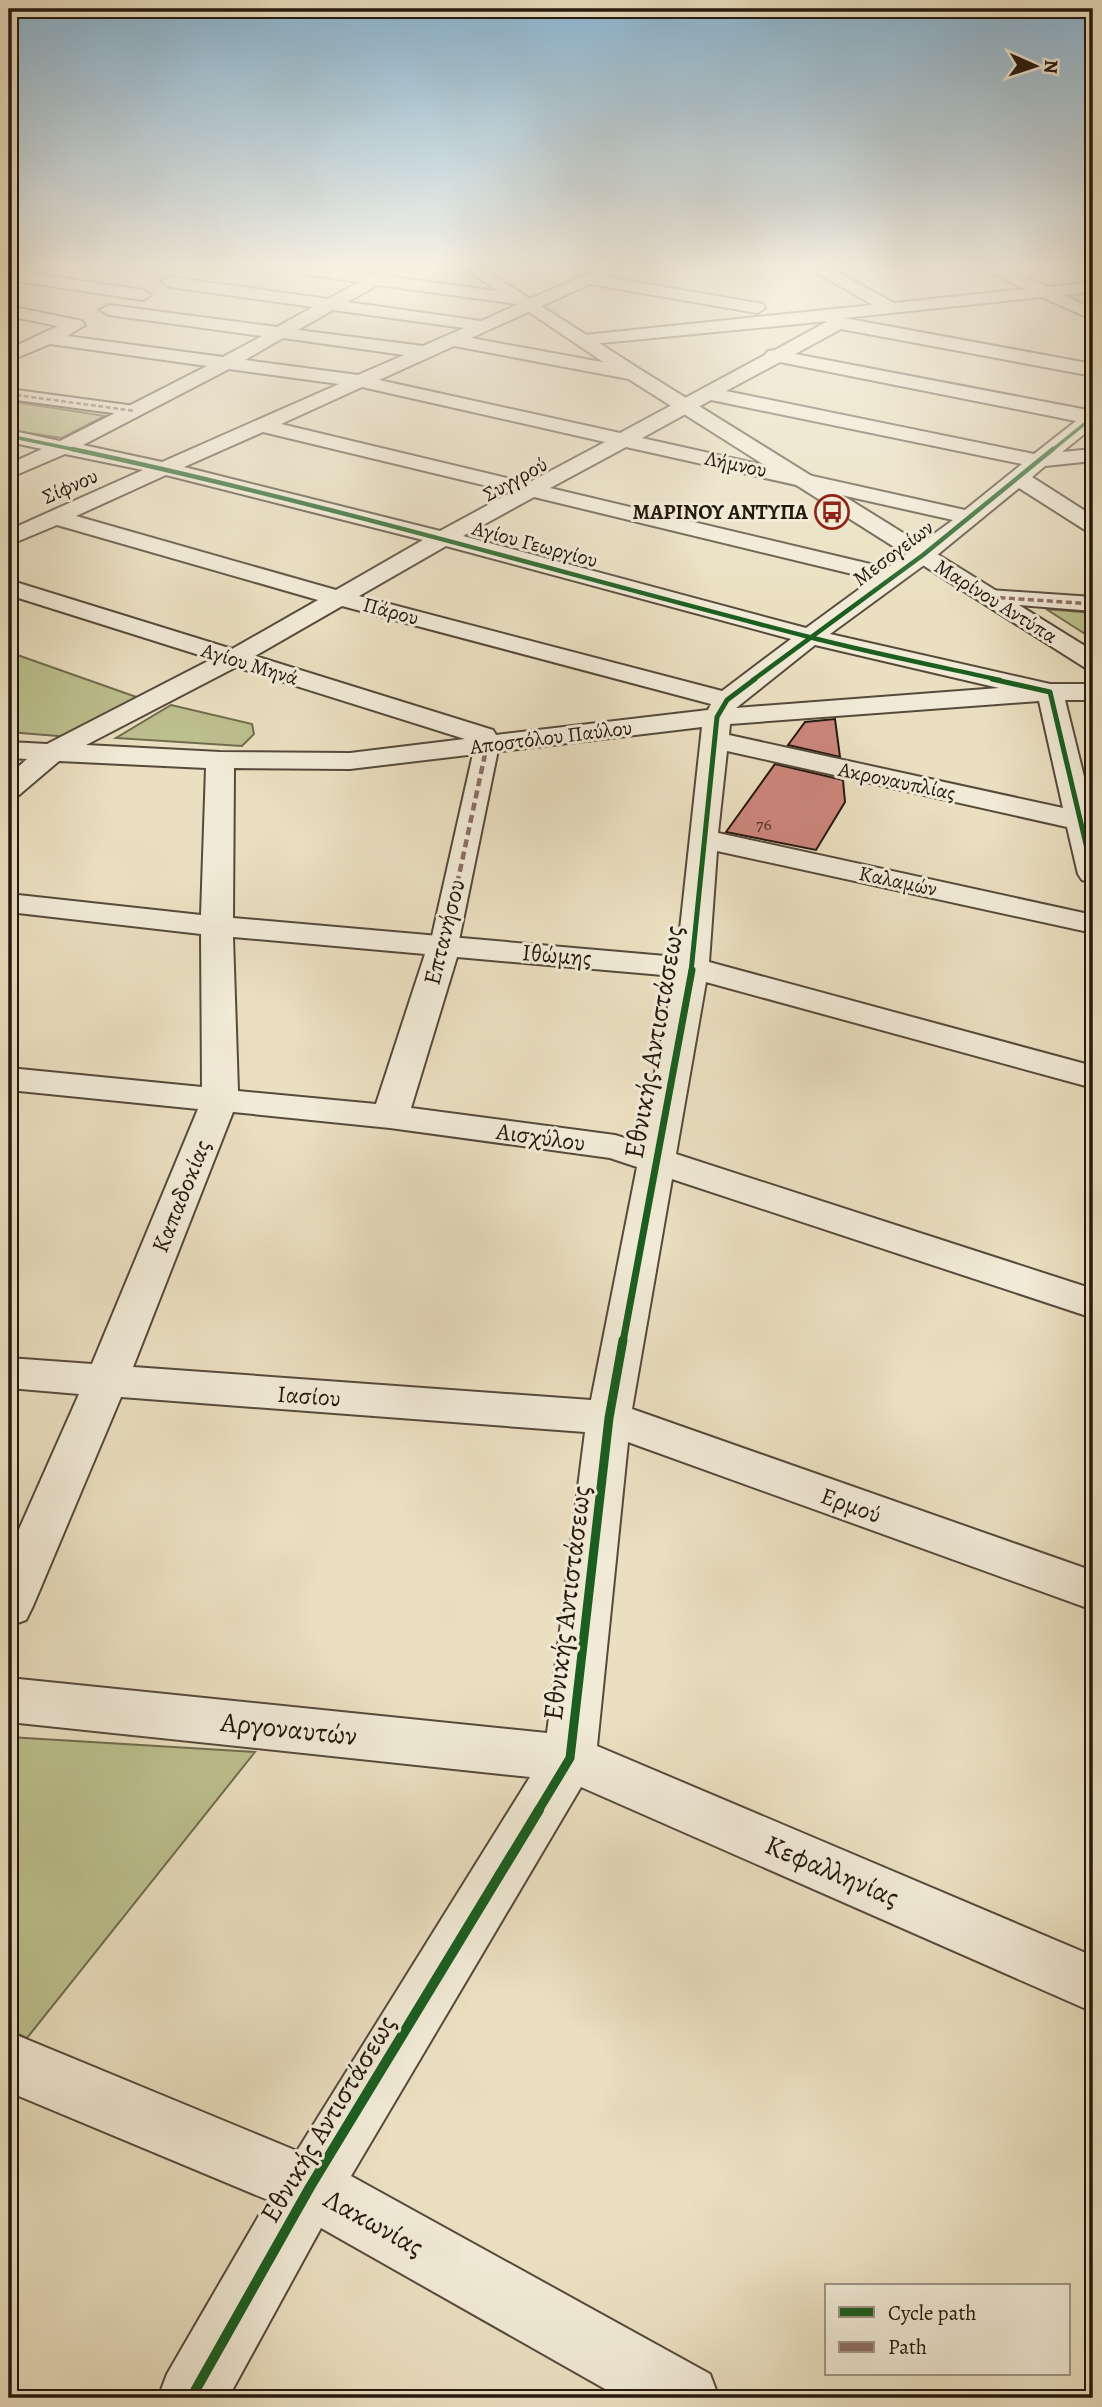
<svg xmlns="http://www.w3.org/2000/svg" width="1102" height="2407" viewBox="0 0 1102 2407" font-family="Alegreya,serif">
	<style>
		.green { fill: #bcc08e; stroke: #706c4e; stroke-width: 2 }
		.building { fill: #cc867c; stroke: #25190f; stroke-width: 2 }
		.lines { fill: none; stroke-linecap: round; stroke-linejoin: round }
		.pedestrian-casing { stroke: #564a3b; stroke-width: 4 }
		.minor-casing { stroke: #564a3b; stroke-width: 4 }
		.tertiary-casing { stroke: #564a3b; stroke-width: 4 }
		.pedestrian { fill: #f1ead6; fill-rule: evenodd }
		.minor { fill: #f1ead6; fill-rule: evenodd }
		.tertiary { fill: #f1ead6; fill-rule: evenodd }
		.quiet-far2 { stroke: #8d6e63; stroke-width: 2.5; stroke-dasharray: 5 2.5; stroke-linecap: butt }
		.quiet-far1 { stroke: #8d6e63; stroke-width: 3.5; stroke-dasharray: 6 3.5; stroke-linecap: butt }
		.quiet { stroke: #8d6e63; stroke-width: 4.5; stroke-dasharray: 8 4.5; stroke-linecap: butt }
		.cycleway-far5-casing { stroke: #f1ead6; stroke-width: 5 }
		.cycleway-far4-casing { stroke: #f1ead6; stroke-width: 7 }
		.cycleway-far3-casing { stroke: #f1ead6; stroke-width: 9 }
		.cycleway-far2-casing { stroke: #f1ead6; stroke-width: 11 }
		.cycleway-far1-casing { stroke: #f1ead6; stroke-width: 13 }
		.cycleway-casing { stroke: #f1ead6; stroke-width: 15 }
		.cycleway-far5 { stroke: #1b5e20; stroke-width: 3.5 }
		.cycleway-far4 { stroke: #1b5e20; stroke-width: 4.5 }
		.cycleway-far3 { stroke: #1b5e20; stroke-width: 5 }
		.cycleway-far2 { stroke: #1b5e20; stroke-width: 7 }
		.cycleway-far1 { stroke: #1b5e20; stroke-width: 9 }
		.cycleway { stroke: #1b5e20; stroke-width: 10 }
		.labels { text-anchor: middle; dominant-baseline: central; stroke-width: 6; stroke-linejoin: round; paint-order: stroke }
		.far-number-label { font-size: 18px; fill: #4f342a }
		.far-street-label { font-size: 21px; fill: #25190f; stroke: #f1ead6 }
		.far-poi-label { font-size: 21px; font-weight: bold; fill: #25190f; stroke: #f1ead6; text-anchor: end }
		.street-label { font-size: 24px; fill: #25190f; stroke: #f1ead6 }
		.near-street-label { font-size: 28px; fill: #25190f; stroke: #f1ead6 }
	</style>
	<rect width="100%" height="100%" fill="#eadfc0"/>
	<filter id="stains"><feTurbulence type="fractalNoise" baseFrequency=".00286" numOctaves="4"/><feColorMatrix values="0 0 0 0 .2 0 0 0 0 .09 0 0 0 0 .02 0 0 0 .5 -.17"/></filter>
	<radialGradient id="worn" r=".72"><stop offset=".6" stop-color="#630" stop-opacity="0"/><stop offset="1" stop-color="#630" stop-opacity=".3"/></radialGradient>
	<path class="green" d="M9,401l96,15 -43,22 -53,-8z
		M1046,609l47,4v26z
		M9,652l133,47 -72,38 -61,-5z
		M171,705l81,19 2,10 -12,12 -126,-8z
		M9,1737l246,15 -228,286 -18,-8z"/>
	<path class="building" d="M835,719l5,38 -52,-12 17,-23z
		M775,764l68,16 2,22 -29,48 -90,-18z"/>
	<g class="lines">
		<g class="pedestrian-casing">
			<path id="pedestrian" d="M9,389l126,17 8,5 -8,5 -126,-17z
				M487,738l8,2 4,5 -41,200 -4,6 -10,2 -10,-2 -4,-6 45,-200 4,-5z"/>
		</g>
		<g class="minor-casing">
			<path id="minor" d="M9,270l134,20 8,5 -8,5 -134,-20z
				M301,270h40l32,4 8,-4h19l-8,7 125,17 6,1 2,4 -2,3 74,-32h20l-11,7 157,27 2,4 -8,5 -167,-29 -119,54 163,30 9,6 -2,4 -7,2 -180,-34 -75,34 241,53 145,-78 3,-4 7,-1 53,-29 -247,24 -9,-5 3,-4 298,-31 -56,-32 -2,-3h19l60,33 131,-14 -33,-16 -2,-3h20l37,17 46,-5v10l-29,3 29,14v11l-51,-23 -198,21 249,46v12l-252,-47 -46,25 298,57v16l-31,25 31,-3v12l-48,5 -13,11 61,39v16l-8,-2 -66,-42 -88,72 -101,74 220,50h43v16h-28l28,113v70l-11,-3 -4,-6 -11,-47 -340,-76 -9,82 375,82v18l-376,-82 -8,111 384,104v22l-387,-106 -30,172 417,135v29l-421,-139 -40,230 461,162v39l-465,-168 -31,304 496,210v56l-512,-225 -230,389 359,198 9,24h-98l-300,-170 -93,170h-70l9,-24 101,-174 -259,-108v-60l288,119 233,-374 -521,-55v-44l538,55 38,-301 -464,-35 -88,209 -7,14 -17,6v-74l70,-158 -70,-6v-30l83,6 106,-255 -189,-19v-22l193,19 -1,-153 -192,-22v-18l192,21 5,-147 -147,-7 -40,34 -10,3v-23l18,-16 -18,-1v-16l38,2 165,-85 -203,-64v-15l223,69 86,-49 -261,-75 -48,20v-15l134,-60 -78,-16 -56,24v-14l33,-15 -33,-7v-12l51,11 147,-75 -157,-22 -41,17v-12l49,-23 -49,-10v-10l73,15 3,4 -18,11 156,21 39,-21 -153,-21 -9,-5 9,-5 168,22 36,-20 -143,-20 -8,-5 8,-5 158,22 31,-17 -50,-7zM378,285l139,19 4,-1 -40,18 -134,-19zM333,310l131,18 -41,18 -125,-16zM283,338l121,17 -46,20 -113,-15zM780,362l296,59 -42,33 -308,-63zM229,369l110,15 -177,78 -79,-17zM362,387l243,55 -77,41 -247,-59zM711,400l311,64 -57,46 -323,-72zM263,432l249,60 -72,39 -256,-64zM626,447l327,73 -66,48 -337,-80zM166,475l257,65 -87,50 -260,-74zM534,497l339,82 -67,49 -343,-92zM446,546l345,93 -69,52 -363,-95zM342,606l369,98 -3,6 -212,25 -3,-5 -238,-74zM815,645l184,43 -263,20zM236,667l229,72 -115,14 -130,-1 -134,-7zM1039,701l24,107 -334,-73 1,-11zM702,727l-25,230 -444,-39 1,-150 116,1zM233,937l192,17 -49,150 -138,-13zM457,957l217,19 -33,167 -26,-8 -204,-27zM233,1112l157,16 220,30 27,9 -46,233 -458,-33z
				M990,590l103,7v14l-111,-9 -4,-5 4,-5z"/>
		</g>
		<g class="tertiary-casing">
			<path id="tertiary" d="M467,270h18l156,100 452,281v19l-9,-3 -457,-289z"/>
		</g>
		<use href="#pedestrian" class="pedestrian"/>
		<use href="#minor" class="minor"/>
		<use href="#tertiary" class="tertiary"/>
		<path class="quiet-far2" d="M9,394l126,17"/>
		<path class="quiet-far1" d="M990,597l103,7"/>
		<path class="quiet" d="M444,945l43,-200"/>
		<g class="cycleway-far5-casing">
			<path id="cycleway-far5" d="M9,436l72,15
				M1051,451l42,-34"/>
		</g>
		<g class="cycleway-far4-casing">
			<path id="cycleway-far4" d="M72,449c249,53 492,125 737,188 63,16 127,29 191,43
				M753,680l170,-125 130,-106"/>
		</g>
		<g class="cycleway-far3-casing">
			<path id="cycleway-far3" d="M992,679l58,13 43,182
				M691,972l26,-255 10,-17 28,-21"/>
		</g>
		<g class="cycleway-far2-casing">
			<path id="cycleway-far2" d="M623,1342l69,-372"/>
		</g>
		<g class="cycleway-far1-casing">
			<path id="cycleway-far1" d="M538,1811l32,-53 39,-340 14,-78"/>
		</g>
		<g class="cycleway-casing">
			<path id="cycleway" d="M191,2398l119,-211 229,-377"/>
		</g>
		<use href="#cycleway-far5" class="cycleway-far5"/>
		<use href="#cycleway-far4" class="cycleway-far4"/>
		<use href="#cycleway-far3" class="cycleway-far3"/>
		<use href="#cycleway-far2" class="cycleway-far2"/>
		<use href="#cycleway-far1" class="cycleway-far1"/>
		<use href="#cycleway" class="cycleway"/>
	</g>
	<linearGradient id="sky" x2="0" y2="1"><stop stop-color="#89b7d5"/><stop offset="0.44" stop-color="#f6f1e3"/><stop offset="1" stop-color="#f6f1e3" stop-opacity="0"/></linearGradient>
	<rect width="1102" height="607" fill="url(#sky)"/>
	<defs>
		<g id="bus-ring" transform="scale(1.75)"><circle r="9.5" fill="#f1ead6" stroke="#8f2418" stroke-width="1.5"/><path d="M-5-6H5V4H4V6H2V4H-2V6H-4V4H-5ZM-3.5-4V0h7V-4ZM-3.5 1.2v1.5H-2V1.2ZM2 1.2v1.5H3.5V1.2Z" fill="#8f2418"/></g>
	</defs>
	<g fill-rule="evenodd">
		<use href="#bus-ring" x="832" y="512"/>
	</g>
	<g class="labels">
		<g class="far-number-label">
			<text x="764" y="824">76</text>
		</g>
		<g class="far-street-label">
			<text transform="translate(736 464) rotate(12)">Λήμνου</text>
			<text transform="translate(515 479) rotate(-29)">Συγγρού</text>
			<text transform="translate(70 486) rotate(-24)">Σίφνου</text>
			<text transform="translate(535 544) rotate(15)">Αγίου Γεωργίου</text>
			<text transform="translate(893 553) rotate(-37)">Μεσογείων</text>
			<text transform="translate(996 601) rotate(32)">Μαρίνου Αντύπα</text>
			<text transform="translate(391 611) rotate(15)">Πάρου</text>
			<text transform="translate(250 664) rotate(17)">Αγίου Μηνά</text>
			<text transform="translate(551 737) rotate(-7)">Αποστόλου Παύλου</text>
			<text transform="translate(897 781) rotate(12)">Ακροναυπλίας</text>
			<text transform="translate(898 881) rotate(12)">Καλαμών</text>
		</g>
		<g class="far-poi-label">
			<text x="808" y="512">ΜΑΡΙΝΟΥ ΑΝΤΥΠΑ</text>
		</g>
		<g class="street-label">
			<text transform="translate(444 932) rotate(-76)">Επτανήσου</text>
			<text transform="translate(557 955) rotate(5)">Ιθώμης</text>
			<text transform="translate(541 1137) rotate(8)">Αισχύλου</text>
			<text transform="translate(181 1196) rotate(-68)">Καπαδοκίας</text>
			<text transform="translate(309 1396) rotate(4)">Ιασίου</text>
			<text transform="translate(851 1505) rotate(20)">Ερμού</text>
		</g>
		<g class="near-street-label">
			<text transform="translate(654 1042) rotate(-80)">Εθνικής Αντιστάσεως</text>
			<text transform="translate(567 1603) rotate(-83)">Εθνικής Αντιστάσεως</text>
			<text transform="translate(289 1729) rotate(6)">Αργοναυτών</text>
			<text transform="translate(832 1871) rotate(23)">Κεφαλληνίας</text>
			<text transform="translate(328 2119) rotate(-59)">Εθνικής Αντιστάσεως</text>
			<text transform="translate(374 2223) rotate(29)">Λακωνίας</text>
		</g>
	</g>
	<rect width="1102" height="2407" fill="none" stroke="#eadfc0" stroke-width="35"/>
	<rect x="10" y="10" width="1081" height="2386" fill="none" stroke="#25190f" stroke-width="3.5"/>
	<rect x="18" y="18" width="1067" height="2372" fill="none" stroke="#25190f" stroke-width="2"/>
	<rect x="825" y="2284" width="245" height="91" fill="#f1ead6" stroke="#9f9686" stroke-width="2"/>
	<rect x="839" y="2307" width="35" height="10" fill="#1b5e20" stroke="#9f9686" stroke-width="2"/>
	<text x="888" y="2320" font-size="21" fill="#25190f">Cycle path</text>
	<rect x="839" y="2342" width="35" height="10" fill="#8d6e63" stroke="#9f9686" stroke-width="2"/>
	<text x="888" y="2354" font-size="21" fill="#25190f">Path</text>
	<g transform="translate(1035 66) rotate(93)" stroke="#f1ead6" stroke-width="5" paint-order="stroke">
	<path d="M0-5L12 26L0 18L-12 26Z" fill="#25190f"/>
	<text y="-10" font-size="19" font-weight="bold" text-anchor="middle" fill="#25190f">N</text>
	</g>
	<rect width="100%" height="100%" filter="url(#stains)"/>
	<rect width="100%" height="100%" fill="url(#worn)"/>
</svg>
